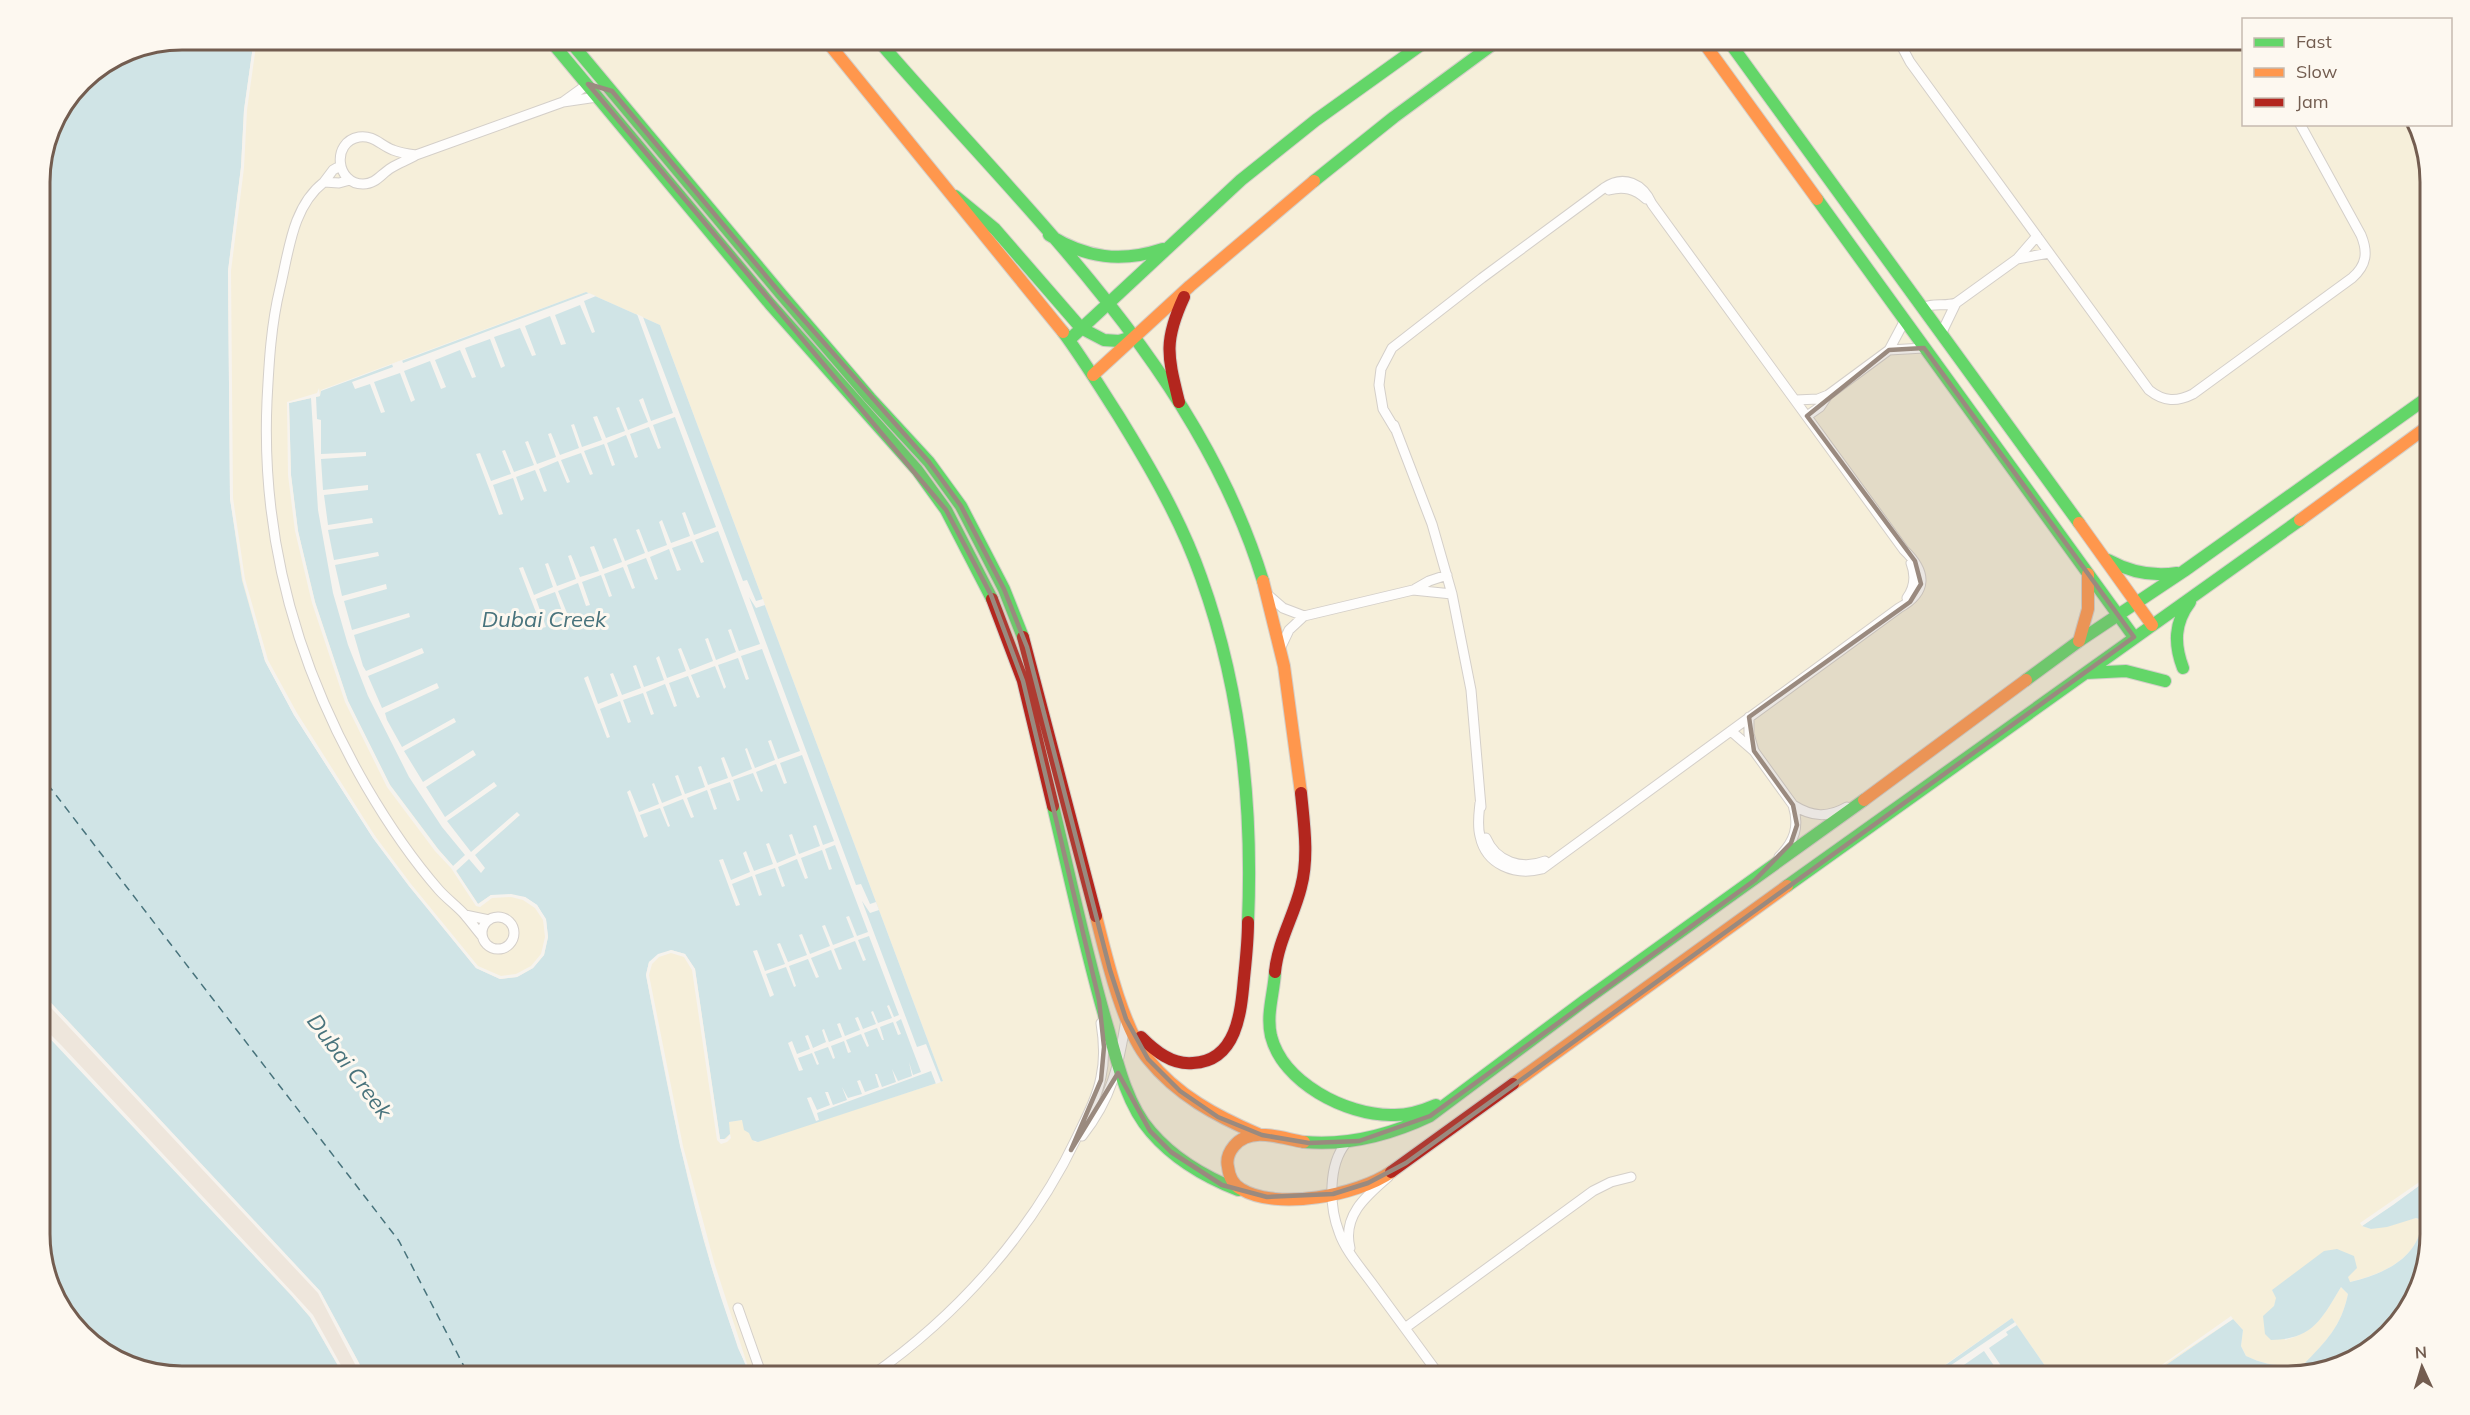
<svg xmlns="http://www.w3.org/2000/svg" width="2470" height="1415" viewBox="0 0 2470 1415" font-family="Mulish,sans-serif">
	<style>
		.residential { fill: #eee6dc }
		.sand { fill: #f6efda }
		.water { fill: #d0e4e6 }
		.pier { fill: #f6f3ee; fill-rule: evenodd }
		.lines { fill: none; stroke-linecap: round; stroke-linejoin: round }
		.ferry { stroke: #48737c; stroke-width: 1.5; stroke-dasharray: 8 6; stroke-linecap: butt }
		.street-casing { stroke: #d4cfc9; stroke-width: 11 }
		.fast-casing { stroke: #d4cfc9; stroke-width: 14 }
		.slow-casing { stroke: #d4cfc9; stroke-width: 14 }
		.jam-casing { stroke: #d4cfc9; stroke-width: 14 }
		.street { stroke: #fefdfc; stroke-width: 9 }
		.fast { stroke: #63d668; stroke-width: 12 }
		.slow { stroke: #ff974d; stroke-width: 12 }
		.jam { stroke: #b3261e; stroke-width: 12 }
		.marked { fill: #9a8a7f; fill-opacity: 0.2; stroke: #9a8a7f; stroke-width: 4.5; stroke-linejoin: round }
		.labels { text-anchor: middle; dominant-baseline: central; stroke-width: 6; stroke-linejoin: round; paint-order: stroke }
		.water-label { font-size: 22px; font-style: italic; fill: #48737c; stroke: #fdf8f0 }
		.rim { fill: none; stroke: #735d50; stroke-width: 3 }
	</style>
	<rect width="100%" height="100%" fill="#f6f3ee"/>
	<path class="residential" d="M39,990l281,301 46,85h-22l-34,-59 -19,-22 -231,-247 -17,-17h-4z"/>
	<path class="sand" d="M254,39h1989l1,85 172,1 15,47v1005l-69,49 9,3 45,-11 7,2c-5,39 -39,54 -74,62l-1,-5 -76,13 5,8 -3,8 11,34c33,-9 39,-26 56,-53l7,7c-7,33 -22,47 -45,72 -22,1 -38,-1 -57,-10l-5,-10 2,-16 -10,-11 -83,57h-98l-40,-58 -83,58h-1179l-39,-111 -31,-119 -34,-171 3,-13 22,-12 14,4 10,15 33,153 14,-2 13,22 188,-61 -283,-756 -74,-33 -265,98 -1,6 171,499 34,2 21,22 2,18 -4,18 -11,13 -16,9 -17,2 -24,-11 -67,-82 -67,-98 -77,-127 -23,-81 -12,-82 -2,-227 16,-161z"/>
	<path class="water" d="M181,39h73l-10,71 -3,57 -13,104 2,227 12,82 23,81 29,54 79,123 36,48 67,82 24,11 17,-2 16,-9 11,-13 4,-18 -2,-17 -9,-15 -12,-8 -34,-2 -13,9 -25,-38 -15,-17 -48,-64 -42,-84 -33,-99 -17,-71 -7,-56 -2,-72 31,-7 1,-5 265,-99 74,33 283,756 -185,61 -6,-2 -3,-7 -5,-3 -2,-10 -13,2 1,12 -8,7 -2,-2 -25,-170 -10,-15 -14,-4 -22,12 -3,13c26,135 51,274 104,401h-384l-46,-85 -281,-301v-818l15,-53 27,-39 46,-30z
		M39,1031h4l17,17 231,247 19,22 34,59h-163l-71,-19 -47,-44 -24,-70z
		M2431,1177v57l-19,71 -52,52 -71,19h-139l83,-57 10,11 -2,16 5,10c19,9 35,11 57,9 23,-24 38,-38 45,-71l-7,-7c-20,33 -28,52 -70,53l-6,-6 -2,-18 11,-10 2,-8 -4,-8 52,-39 13,-2 17,7 3,12 -9,9 2,5c34,-8 68,-23 73,-62l-7,-2 -29,9 -16,2 -9,-3z
		M2012,1318l40,58h-122z"/>
	<path class="pier" d="M254,39h3l-10,71 -3,58 -13,103 2,227 12,81 23,81 29,53 78,123 36,48 67,82 23,10 15,-2 15,-8 10,-12 4,-17 -2,-17 -8,-12 -12,-8 -12,-3 -19,1 -12,9 -4,-1 -25,-38 -16,-17 -48,-64 -42,-85 -33,-99 -17,-72 -7,-56 -1,-73 30,-9 2,-5 1,8 -4,1 1,22 4,1v34l45,-2v4l-45,3 2,31 45,-5v5l-44,5 4,30 44,-7 1,5 -45,7 6,30 44,-8 1,4 -44,9 7,31 44,-12 1,5 -43,12 8,29 57,-17 1,4 -56,18 9,31 3,5 56,-23 2,5 -56,23 14,32 55,-25 2,5 -54,25 2,7 15,27 52,-29 2,4 -52,29 19,31 50,-32 3,5 -50,32 19,30 49,-35 3,4 -50,35 24,31 46,-40 3,3 -45,40 10,13 -4,5 -12,-14 -13,12 22,33 13,-9 20,-1 14,3 12,8 9,14 2,18 -4,18 -11,13 -16,9 -17,2 -24,-11 -67,-82 -36,-48 -79,-123 -29,-54 -22,-80 -13,-82 -2,-228 13,-104 3,-57zM311,398l7,112 15,83 15,52 20,51 41,81 33,50 23,28 -12,11 -15,-17 -48,-64 -42,-84 -33,-99 -17,-71 -7,-56 -2,-72z
		M589,293l7,3 -12,5 11,31 -3,1 -12,-28 -25,10 11,29 -5,1 -11,-29 -25,10 11,29 -4,1 -12,-28 -26,9 11,29 -4,2 -11,-29 -25,9 11,29 -4,1 -12,-28 -25,10 11,27 -5,2 -11,-28 -26,10 11,29 -4,2 -11,-29 -26,9 11,30 -4,1 -11,-29 -15,5 -3,-7 41,-15 -1,-3 10,-4 1,3z
		M637,314l6,3 100,264 4,-1 9,21 7,-2 2,6 -9,3 -7,-11 107,288 5,-1 9,20 6,-2 3,8 -9,3 -8,-12 55,146 9,-3 15,38 -5,2 -5,-13 -114,42 2,7 -3,1 -9,-23 4,-1 6,13 13,-5 -5,-13h3l5,13 14,-5 -5,-13 6,11 14,-4 -5,-13 3,-1 5,12 14,-5 -4,-13h2l5,13 14,-5 -4,-13 6,12 14,-5 -3,-14 4,13 8,-3 -20,-53 -5,3 5,12 -3,1 -5,-13 -13,5 4,13h-2l-5,-12 -13,5 5,13 -2,1 -6,-13 -15,6 5,12 -3,1 -4,-12 -13,5 4,12 -2,1 -5,-12 -14,5 5,12 -2,1 -5,-12 -14,5 5,12 -4,1 -11,-28 4,-2 5,13 13,-5 -5,-13 3,-1 5,13 13,-6 -4,-12 2,-1 5,13 13,-5 -5,-13 3,-1 5,13 15,-6 -5,-12 3,-1 5,12 13,-5 -5,-12 2,-1 5,12 14,-5 -5,-12 2,-1 5,12 5,-2 -30,-79 -11,4 8,20 -3,1 -8,-20 -21,8 8,20 -3,1 -8,-20 -20,8 8,19 -3,1 -8,-19 -19,7 7,20 -2,1 -8,-20 -20,7 8,21 -4,2 -17,-46 4,-1 8,21 20,-7 -8,-20 3,-1 8,19 19,-7 -8,-20 3,-1 8,20 20,-8 -8,-20 3,-1 8,20 21,-8 -8,-20 3,-1 8,20 11,-4 -33,-87 -10,4 7,20 -3,1 -7,-20 -21,8 7,20 -3,1 -8,-20 -19,8 7,19 -3,1 -7,-19 -20,7 7,20 -3,1 -7,-20 -20,8 8,21 -4,1 -17,-46 4,-1 8,21 19,-8 -7,-19 3,-2 8,20 19,-7 -7,-20 3,-1 8,20 19,-8 -7,-20 3,-1 7,20 21,-8 -7,-20 3,-1 7,20 11,-4 -32,-86 -22,8 7,20 -3,1 -8,-20 -20,8 7,19 -2,1 -8,-19 -20,7 7,20 -3,1 -7,-19 -20,7 7,20 -3,1 -7,-20 -20,8 7,19 -3,1 -8,-19 -20,8 7,19 -2,1 -8,-19 -20,7 8,21 -4,2 -17,-46 3,-2 9,22 20,-8 -7,-20 2,-1 8,20 20,-8 -7,-19 3,-1 7,19 20,-7 -7,-20 3,-1 7,19 20,-7 -7,-20 3,-1 8,20 20,-8 -7,-20 2,-1 8,20 20,-8 -7,-19 3,-1 7,19 22,-8 -38,-102 -21,7 8,23 -3,1 -8,-22 -20,7 8,22 -2,2 -9,-23 -24,9 9,22 -3,1 -9,-22 -19,7 8,23 -3,1 -9,-23 -19,8 8,22 -3,1 -8,-22 -20,7 8,22 -3,1 -8,-22 -20,8 10,28 -3,1 -23,-60 4,-2 10,28 20,-8 -8,-22 3,-1 9,22 19,-7 -8,-22 3,-1 8,22 20,-7 -8,-22 3,-2 8,22 19,-7 -8,-22 3,-1 9,22 23,-9 -8,-22 3,-1 8,22 20,-8 -8,-22 3,-1 8,22 21,-7 -42,-113 -23,9 9,22 -3,1 -9,-22 -20,7 9,22 -4,1 -8,-22 -19,8 8,22 -3,1 -9,-22 -19,7 8,23 -3,1 -9,-22 -19,7 8,22 -3,1 -8,-22 -19,7 8,23 -4,1 -8,-23 -20,8 9,22 -4,1 -8,-22 -19,7 10,28 -4,1 -23,-60 4,-1 11,28 19,-8 -8,-23 3,-1 9,23 19,-7 -8,-23 3,-1 9,22 19,-6 -9,-24 4,-1 9,23 19,-7 -9,-23 3,-1 9,23 20,-8 -9,-23 3,-1 9,23 19,-7 -8,-23 3,-2 9,23 19,-7 -8,-23 3,-1 9,23 22,-8 -41,-110 -22,8 8,23 -3,1 -9,-22 -19,7 8,23 -3,1 -9,-23 -19,8 8,22 -3,1 -8,-22 -20,7 9,23 -3,1 -9,-22 -20,7 9,22 -3,1 -9,-22 -19,8 8,22 -3,1 -9,-22 -19,7 8,22 -3,2 -8,-23 -20,7 10,29 -4,1 -23,-61 4,-1 11,28 20,-7 -9,-23 3,-1 9,22 20,-7 -9,-23 3,-1 9,23 19,-7 -8,-23 3,-1 9,22 19,-7 -8,-23 3,-1 8,23 20,-7 -9,-23 4,-1 9,22 19,-7 -9,-23 3,-1 9,23 20,-8 -9,-22 4,-2 8,23 22,-8z
		M671,950l14,4 10,15 25,170h6l4,-5 1,4 -4,4 -6,2 -4,-4 -25,-170 -8,-13 -13,-4 -12,4 -7,7 -3,11 34,171 31,116 37,114 -13,-28 -27,-83 -31,-119 -34,-171 3,-13 9,-8z
		M39,990l281,301 46,85h-4l-6,-10 -38,-73 -279,-298z
		M40,1028l5,1 17,17 231,247 20,22 34,61h-3l-34,-59 -19,-22z
		M2431,1174v3l-38,28 -31,21 -2,-3z
		M2231,1316l2,3 -86,57 2,-2z
		M2015,1322l2,3 -11,7 2,3 -19,13 19,28h-7l-17,-25 -36,25h-13z"/>
	<g class="lines">
		<path class="ferry" d="M39,773l360,468 70,135"/>
		<g class="street-casing">
			<path id="street" d="M1901,39l1,8 8,15 239,328c15,12 28,12 44,4l159,-116c15,-13 16,-26 9,-43l-61,-111
				M563,102l25,-18
				M416,155c-8,-1 -16,-2 -23,-5 -13,-5 -19,-15 -34,-13 -28,5 -23,47 4,47 13,0 18,-10 28,-16 8,-5 17,-8 25,-13l147,-53 34,-5
				M340,166l-7,4 -9,12 15,1 11,-3
				M324,182c-32,25 -35,69 -44,106 -9,37 -11,74 -13,113 -6,137 30,266 99,385 21,36 45,72 73,104 8,9 18,16 26,25 6,7 11,14 17,21
				M1609,190c15,-4 26,-1 37,9
				M2017,259l32,-6
				M1923,308c9,-6 22,-1 33,-5
				M1942,332l14,-29 61,-44 20,-23
				M1889,350l35,-2
				M1796,400l22,-1 10,-4 61,-45 16,-30
				M1807,416l13,-9 8,-12
				M1394,425l38,99 20,70 19,96 10,117
				M1395,429l-12,-20 -4,-24 2,-16 11,-21 90,-70 122,-90c20,-14 39,-4 48,16l252,346c23,22 24,42 -5,58l-357,261c-27,7 -56,-4 -62,-33 -3,-11 -1,-23 0,-33
				M1415,589l14,-8 18,-6
				M1268,595l15,13 21,8
				M1907,598c8,-11 9,-22 4,-35
				M1280,649l9,-19 15,-14 109,-26 39,4
				M1749,717v17l5,17 39,54c7,22 1,37 -14,52
				M1731,731l23,20
				M1793,805c19,12 35,13 54,2
				M1486,838c10,24 36,32 59,23
				M465,915l24,5
				M482 933a16 16 0 1 1 32 0a16 16 0 1 1-32 0Z
				M1082,1136c30,-38 37,-71 44,-117
				M1346,1143c-18,22 -17,63 -7,89 6,18 21,35 32,50 23,31 46,63 69,94
				M1350,1248c-8,-32 16,-52 38,-71
				M738,1308l24,68
				M1405,1328l188,-137 18,-9 20,-5
				M805,1376l7,-2 14,2
				M871,1376c87,-61 161,-144 206,-239 9,-19 20,-39 24,-60 4,-18 3,-36 0,-54"/>
		</g>
		<g class="fast-casing">
			<path id="fast" d="M549,39l221,265 147,166 29,40 46,89
				M568,39l213,255 89,104 59,64 32,44 43,83 19,48
				M877,39c143,167 320,325 386,542
				M1727,39l352,484
				M1314,181l80,-64 106,-78
				M955,196l40,33 86,99 23,12 15,1 13,-4
				M1817,199l317,438
				M1049,235c37,23 72,28 114,14
				M1063,332c20,27 37,55 55,83 32,52 63,105 83,162 40,111 52,229 47,345
				M1069,340l172,-160 75,-60 113,-81
				M2108,560c22,12 44,17 69,13
				M2183,668c-9,-24 -9,-45 7,-66
				M2086,673l40,-2 39,10
				M2026,680l53,-39 105,-70 247,-176
				M1053,806c18,76 34,152 56,226 9,34 19,74 42,100 24,28 54,45 87,58
				M1787,886l513,-366
				M1275,972c-1,21 -9,42 -4,64 12,47 75,79 120,79 16,1 31,-4 45,-10
				M1304,1142c45,4 86,-7 126,-26l154,-115 280,-201"/>
		</g>
		<g class="slow-casing">
			<path id="slow" d="M825,39l238,293
				M1701,39l116,160
				M1093,375l97,-89 124,-105
				M2300,520l131,-96
				M2079,523l73,102
				M1263,581l21,85 17,127
				M2079,641l9,-32v-35
				M1864,800l162,-120
				M1096,916c10,40 27,113 52,143 29,36 68,57 110,75
				M1513,1084l274,-198
				M1304,1142c-21,-3 -53,-17 -70,4 -5,6 -8,13 -6,21 1,9 4,17 13,22 36,22 117,6 150,-17"/>
		</g>
		<g class="jam-casing">
			<path id="jam" d="M1179,402c-11,-45 -16,-60 5,-105
				M992,599l31,82 30,125
				M1023,637l73,279
				M1275,972c3,-31 19,-56 26,-85 8,-30 3,-63 0,-94
				M1141,1037c14,14 31,28 52,26 44,-2 48,-51 51,-85 2,-19 4,-37 4,-56
				M1391,1172l122,-88"/>
		</g>
		<use href="#street" class="street"/>
		<use href="#fast" class="fast"/>
		<use href="#slow" class="slow"/>
		<use href="#jam" class="jam"/>
	</g>
	<path class="marked" d="M588,84l24,7 169,203 148,168 32,44 43,83 23,58 83,323 16,49 22,40 32,32 38,26 44,18 47,8 50,-2 71,-25 325,-236 36,-37 6,-18 -4,-20 -39,-54 -5,-34 161,-115 11,-18 -6,-23 -108,-145 82,-66 35,-2 210,289 -728,526 -38,20 -35,11 -66,3 -45,-12 -51,-33 -21,-21 -32,-58 -47,77 30,-70 3,-33 -5,-47 -76,-319 -32,-86 -45,-85z"/>
	<g class="labels">
		<g class="water-label">
			<text x="544" y="619">Dubai Creek</text>
			<text transform="translate(350 1066) rotate(53)">Dubai Creek</text>
		</g>
	</g>
	<path d="M0 0H2470V1415H0ZM182 50H2288A132 132 0 0 1 2420 182V1234A132 132 0 0 1 2288 1366H182A132 132 0 0 1 50 1234V182A132 132 0 0 1 182 50Z" fill="#fdf8f0" fill-rule="evenodd"/>
	<path class="rim" d="M182 50H2288A132 132 0 0 1 2420 182V1234A132 132 0 0 1 2288 1366H182A132 132 0 0 1 50 1234V182A132 132 0 0 1 182 50Z"/>
	<rect x="2242" y="18" width="210" height="108" fill="#fdf8f0" stroke="#c6bab0" stroke-width="1.5"/>
	<rect x="2254" y="38" width="30" height="9" fill="#63d668" stroke="#c6bab0" stroke-width="1.5"/>
	<text x="2296" y="48" font-size="18" fill="#735d50">Fast</text>
	<rect x="2254" y="68" width="30" height="9" fill="#ff974d" stroke="#c6bab0" stroke-width="1.5"/>
	<text x="2296" y="78" font-size="18" fill="#735d50">Slow</text>
	<rect x="2254" y="98" width="30" height="9" fill="#b3261e" stroke="#c6bab0" stroke-width="1.5"/>
	<text x="2296" y="108" font-size="18" fill="#735d50">Jam</text>
	<g transform="translate(2422 1367) rotate(356)" stroke="#fdf8f0" stroke-width="4.5" paint-order="stroke">
	<path d="M0-4.5L10 22L0 15L-10 22Z" fill="#735d50"/>
	<text y="-9" font-size="16" font-weight="bold" text-anchor="middle" fill="#735d50">N</text>
	</g>
</svg>
